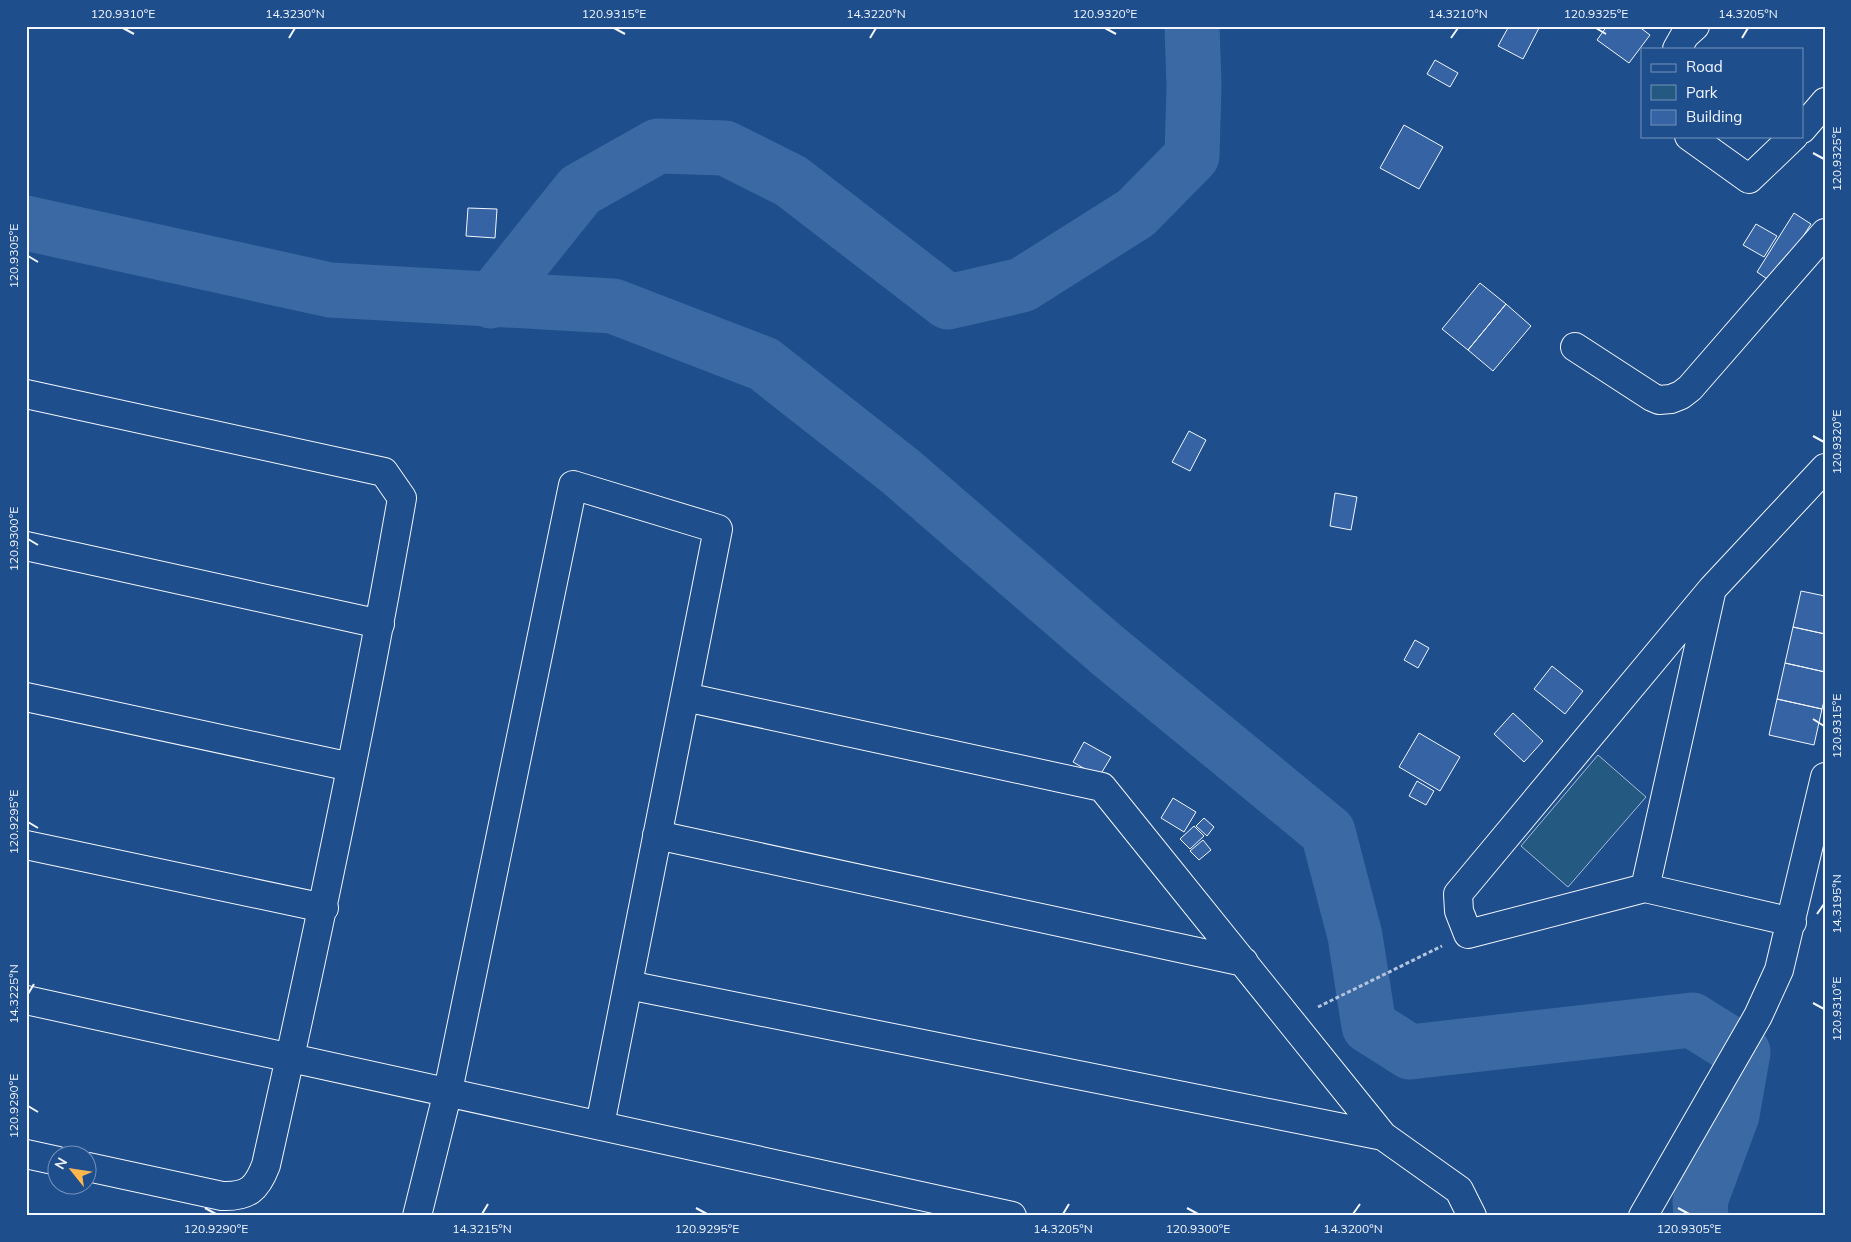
<svg xmlns="http://www.w3.org/2000/svg" width="1851" height="1242" viewBox="0 0 1851 1242" font-family="Mulish,sans-serif">
	<style>
		.green { fill: #245a82; stroke: #a8bbd7 }
		.lines { fill: none; stroke-linecap: round; stroke-linejoin: round }
		.river { stroke: #3b69a3; stroke-width: 55 }
		.building { fill: #3563a3; stroke: #f2f6ff }
		.street-casing { stroke: #f2f6ff; stroke-width: 30 }
		.path { stroke: #b3c4dc; stroke-width: 3; stroke-dasharray: 4 2.5; stroke-linecap: butt }
		.street { stroke: #1f4e8c; stroke-width: 28 }
		.ticks { fill: none; stroke: #f2f6ff; stroke-width: 2 }
		.neatline { fill: none; stroke: #f2f6ff; stroke-width: 2 }
		.ticks-label { font-size: 12px; text-anchor: middle; fill: #f2f6ff }
	</style>
	<rect width="100%" height="100%" fill="#1f4e8c"/>
	<path class="green" d="M1598,755l48,42 -78,90 -47,-41z"/>
	<g class="lines">
		<path class="river" d="M26,223l304,67 283,16 151,58 136,107 207,179 221,182 27,104 14,90 41,26 282,-32 51,32 -11,63 -32,86 1,15
			M491,301l89,-111 78,-44 67,2 66,33 157,121 74,-17 114,-72 56,-57 2,-70 -2,-60"/>
	</g>
	<path class="building" d="M1509,26h31l-17,33 -25,-13z
		M1607,26h31l12,9 -21,28 -32,-23z
		M1435,60l23,13 -8,14 -23,-13z
		M1404,125l39,22 -24,42 -39,-21z
		M468,208l29,1 -2,29 -29,-2z
		M1794,213l17,11 -38,59 -16,-11z
		M1756,224l21,12 -13,21 -21,-12z
		M1480,283l26,21 -38,46 -26,-21z
		M1506,304l25,22 -38,45 -25,-21z
		M1189,431l17,9 -16,31 -18,-9z
		M1335,493l22,4 -6,33 -21,-4z
		M1801,591l24,5v38l-32,-7z
		M1793,627l32,7v38l-40,-9z
		M1415,640l14,8 -11,20 -14,-8z
		M1785,663l40,9v25l-3,12 -45,-10z
		M1552,666l31,25 -18,23 -31,-25z
		M1777,699l45,10 -8,36 -45,-10z
		M1513,713l30,28 -19,21 -30,-28z
		M1419,733l41,24 -20,34 -41,-24z
		M1084,742l27,15 -12,20 -26,-15z
		M1417,781l17,10 -8,14 -17,-9z
		M1173,798l23,14 -12,20 -23,-14z
		M1204,818l10,9 -7,9 -11,-10z
		M1194,826l10,10 -14,13 -10,-10z
		M1203,840l8,10 -12,10 -9,-9z"/>
	<g class="lines">
		<g class="street-casing">
			<path id="street" d="M1677,49l8,-14 10,-9
				M1802,129l23,-27
				M1689,136l60,43 45,-43
				M1575,347l77,50 7,3 12,-1 10,-4 9,-7 135,-155
				M26,394l358,78 18,26c-39,224 -86,445 -136,667 -9,24 -18,32 -44,31l-134,-29
				M26,546l354,78
				M26,697l325,70
				M685,697l417,90 281,349 76,54 13,26
				M657,835l587,127
				M26,845l298,63
				M1645,888l66,-295
				M1792,922l-147,-34 -177,46 -9,-23 -1,-17 254,-305 113,-121
				M628,985l755,151
				M26,1000l986,216
				M26,1154l32,7
				M417,1216l31,-125 125,-606 145,44 -118,596
				M1643,1216l115,-200 21,-46 46,-193"/>
		</g>
		<path class="path" d="M1318,1007l124,-61"/>
		<use href="#street" class="street"/>
	</g>
	<path class="ticks" d="M123,28l11,6M614,28l11,6M1105,28l11,6M1596,28l10,6M289,38l6,-10M870,38l6,-10M1451,38l7,-10M1742,38l6,-10M1813,153l11,6M28,256l10,6M1813,436l11,6M28,539l10,6M1813,719l11,7M28,822l10,6M1817,914l7,-10M28,994l6,-10M1813,1003l11,6M28,1106l10,6M205,1208l11,6M696,1208l11,6M1187,1208l11,6M1678,1208l11,6M482,1214l6,-10M1063,1214l6,-10M1353,1214l7,-10"/>
	<rect width="1851" height="1242" fill="none" stroke="#1f4e8c" stroke-width="55"/>
	<rect x="1641" y="48" width="162" height="90" fill="#1f4e8c" stroke="#7391ba"/>
	<rect x="1651" y="64" width="25" height="8" fill="#1f4e8c" stroke="#7391ba"/>
	<text x="1686" y="72" font-size="15" fill="#f2f6ff">Road</text>
	<rect x="1651" y="85" width="25" height="15" fill="#245a82" stroke="#7391ba"/>
	<text x="1686" y="98" font-size="15" fill="#f2f6ff">Park</text>
	<rect x="1651" y="110" width="25" height="15" fill="#3563a3" stroke="#7391ba"/>
	<text x="1686" y="122" font-size="15" fill="#f2f6ff">Building</text>
	<g transform="translate(72 1170) rotate(300)"><circle r="24" fill="#1f4e8c" stroke="#7391ba"/>
	<path d="M0-4L9 19L0 12L-9 19Z" fill="#ffb74d"/>
	<text y="-8" font-size="14" font-weight="bold" text-anchor="middle" fill="#f2f6ff">N</text>
	</g>
	<rect x="28" y="28" width="1796" height="1186" class="neatline"/>
	<g class="ticks-label">
		<text x="123" y="18">120.9310°E</text>
		<text x="295" y="18">14.3230°N</text>
		<text x="614" y="18">120.9315°E</text>
		<text x="876" y="18">14.3220°N</text>
		<text x="1105" y="18">120.9320°E</text>
		<text x="1458" y="18">14.3210°N</text>
		<text x="1596" y="18">120.9325°E</text>
		<text x="1748" y="18">14.3205°N</text>
		<text transform="translate(1837 159) rotate(-90)" y="4">120.9325°E</text>
		<text transform="translate(14 256) rotate(-90)" y="4">120.9305°E</text>
		<text transform="translate(1837 442) rotate(-90)" y="4">120.9320°E</text>
		<text transform="translate(14 539) rotate(-90)" y="4">120.9300°E</text>
		<text transform="translate(1837 726) rotate(-90)" y="4">120.9315°E</text>
		<text transform="translate(14 822) rotate(-90)" y="4">120.9295°E</text>
		<text transform="translate(1837 904) rotate(-90)" y="4">14.3195°N</text>
		<text transform="translate(14 994) rotate(-90)" y="4">14.3225°N</text>
		<text transform="translate(1837 1009) rotate(-90)" y="4">120.9310°E</text>
		<text transform="translate(14 1106) rotate(-90)" y="4">120.9290°E</text>
		<text x="216" y="1233">120.9290°E</text>
		<text x="482" y="1233">14.3215°N</text>
		<text x="707" y="1233">120.9295°E</text>
		<text x="1063" y="1233">14.3205°N</text>
		<text x="1198" y="1233">120.9300°E</text>
		<text x="1353" y="1233">14.3200°N</text>
		<text x="1689" y="1233">120.9305°E</text>
	</g>
</svg>
